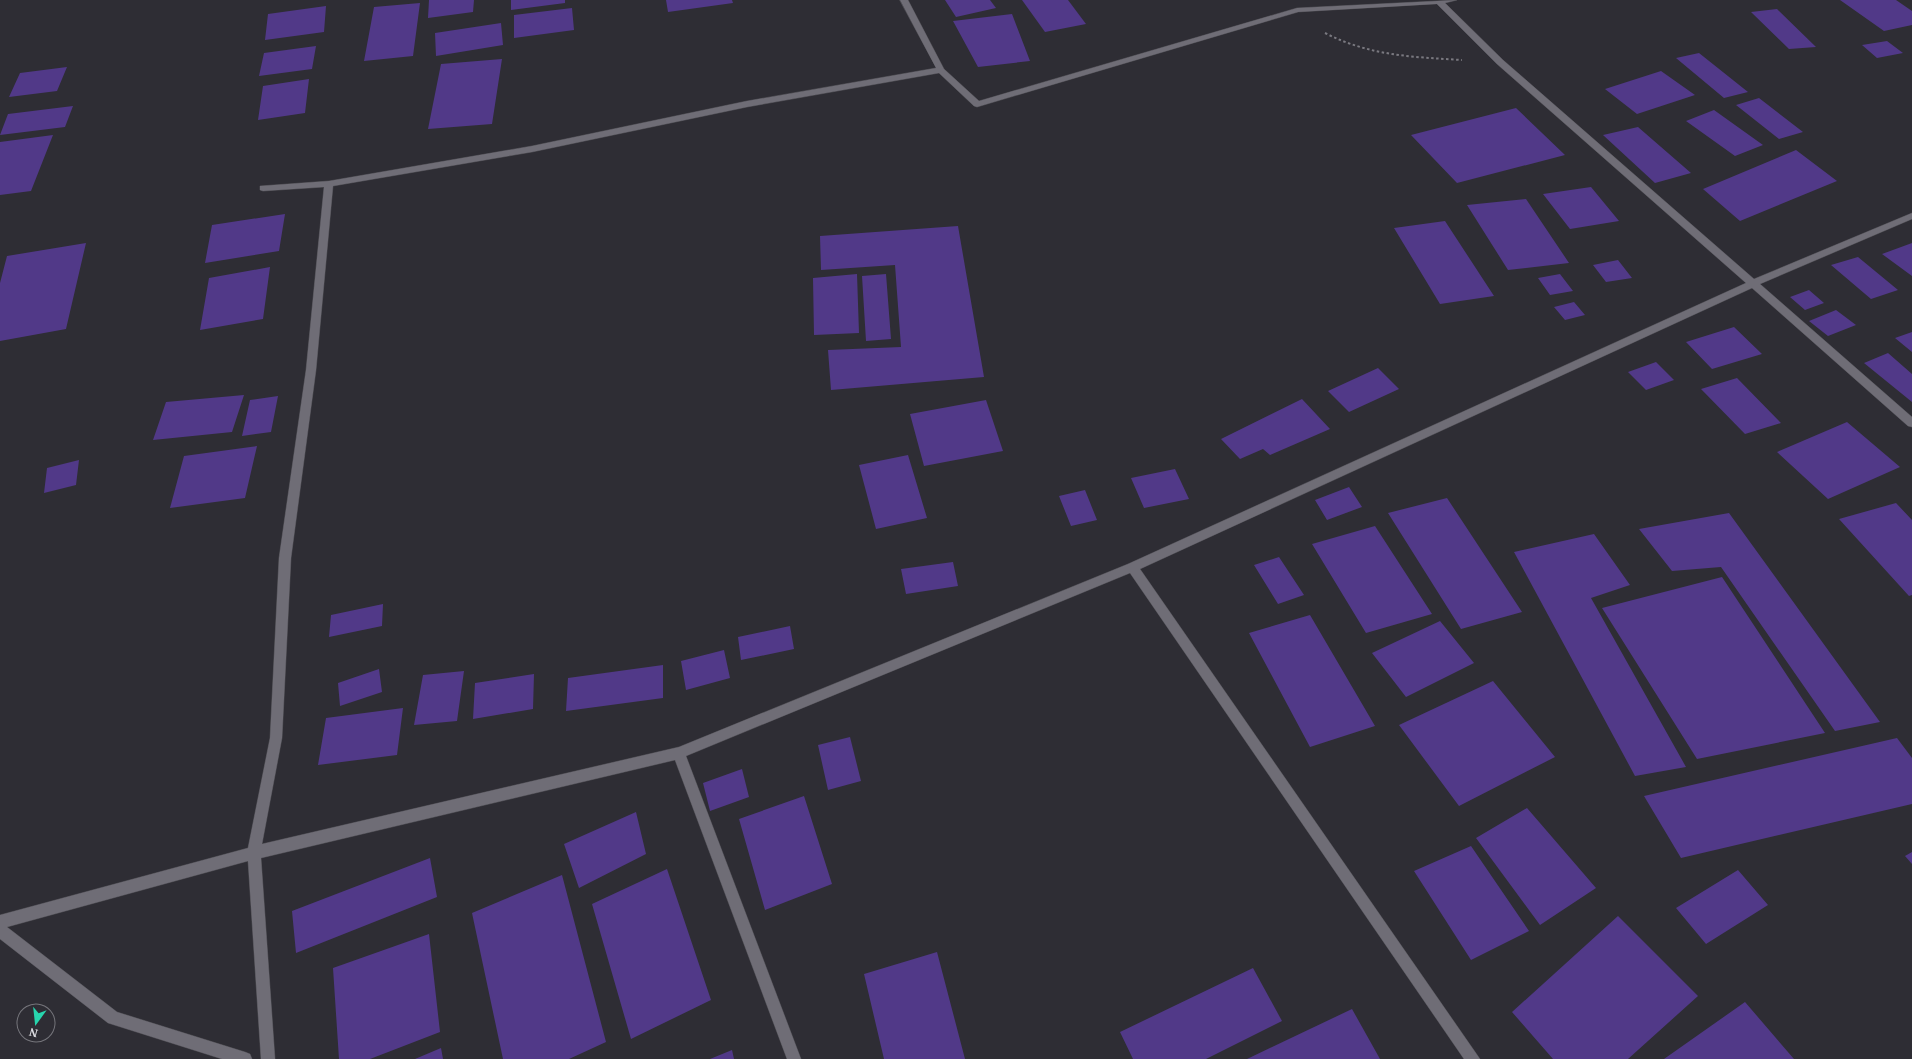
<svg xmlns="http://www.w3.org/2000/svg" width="1912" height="1059" viewBox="0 0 1912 1059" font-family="'PT Serif',serif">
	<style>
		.building { fill: #513988 }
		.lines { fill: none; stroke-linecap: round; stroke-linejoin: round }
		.minor-casing { stroke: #4b4a50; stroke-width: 1 }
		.path { stroke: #7a7980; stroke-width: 2; stroke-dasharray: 2.5 2.5; stroke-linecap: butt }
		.minor { fill: #6f6d76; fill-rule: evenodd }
	</style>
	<rect width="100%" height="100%" fill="#2e2d34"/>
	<path class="building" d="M429,0h45l-1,12 -45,6z
		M511,0h54v3l-54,7z
		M666,0h66l1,3 -65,9z
		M945,0h45l6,8 -40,9z
		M1022,0h46l18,24 -41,8z
		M1840,0h56l16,11v14l-28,6z
		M420,3l-7,53 -49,5 10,-54z
		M326,6l-2,26 -59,8 3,-26z
		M572,8l2,22 -60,8v-23z
		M1777,9l39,38 -27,2 -38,-37z
		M1012,14l18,47 -52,6 -25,-46z
		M501,23l2,22 -67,11 -1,-23z
		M1887,41l16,12 -26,5 -15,-13z
		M316,46l-4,23 -53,7 5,-23z
		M1699,53l49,39 -24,6 -48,-40z
		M502,59l-10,65 -64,5 13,-65z
		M67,67l-10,24 -48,6 11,-24z
		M1661,71l34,24 -58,19 -32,-25z
		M309,79l-4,34 -47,7 5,-34z
		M1759,98l44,34 -24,7 -43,-34z
		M73,106l-8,21 -65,8 8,-21z
		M1516,108l49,47 -108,28 -46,-48z
		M1714,110l49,35 -28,11 -49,-35z
		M1638,127l53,46 -36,10 -52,-48z
		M53,135l-22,56 -31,4v-53z
		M1796,150l41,31 -97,40 -37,-32z
		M1591,187l28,34 -49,8 -27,-35z
		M1526,199l43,64 -61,7 -41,-65z
		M285,214l-6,37 -74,12 7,-38z
		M1445,221l49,75 -54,8 -46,-76z
		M958,226l26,151 -153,13 -3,-40 73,-3 -6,-82 -74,5 -1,-34z
		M86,243l-20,86 -66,12v-58l7,-27z
		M1912,243v33l-30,-22z
		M1858,257l40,33 -27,9 -40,-34z
		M1618,260l14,18 -26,4 -13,-17z
		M270,267l-7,52 -63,11 9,-52z
		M857,274l2,59 -45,2 -1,-57z
		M886,274l5,65 -25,2 -4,-65z
		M1560,274l13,17 -23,4 -12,-17z
		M1809,290l15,13 -19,7 -15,-13z
		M1574,302l11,13 -20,5 -11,-13z
		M1836,310l20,15 -28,11 -19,-15z
		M1734,327l28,27 -50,15 -26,-27z
		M1912,332v20l-17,-14z
		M1888,353l24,21v28l-48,-39z
		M1656,362l18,18 -28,10 -18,-18z
		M1378,368l21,21 -50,23 -21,-21z
		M1737,378l44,45 -36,11 -44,-45z
		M244,395l-12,37 -79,8 13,-38z
		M278,396l-7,36 -29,4 8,-36z
		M1302,399l28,30 -60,26 -7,-6 -23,10 -19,-20z
		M986,400l17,51 -79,15 -14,-52z
		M1847,422l53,45 -72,32 -51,-47z
		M257,446l-12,52 -75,10 14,-52z
		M908,455l19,63 -51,11 -17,-64z
		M79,460l-3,25 -32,8 3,-25z
		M1175,469l14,30 -45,9 -13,-30z
		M1349,487l13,20 -35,13 -12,-20z
		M1085,490l12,30 -26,6 -12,-30z
		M1447,498l75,114 -61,17 -73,-116z
		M1896,503l16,17v75l-3,1 -70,-77z
		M1729,513l151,209 -45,9 -114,-164 -49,4 -33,-42z
		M1375,526l57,88 -66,19 -54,-89z
		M1594,534l36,51 -39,13 95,169 -51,9 -121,-224z
		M1279,557l25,38 -26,9 -24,-39z
		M953,562l5,24 -52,8 -5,-25z
		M1722,577l103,156 -128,26 -95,-151z
		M383,604l-1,22 -53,11 2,-22z
		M1310,615l65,111 -65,21 -61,-114z
		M1440,621l34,42 -68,34 -34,-44z
		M790,626l4,23 -53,11 -3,-23z
		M724,650l6,28 -44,12 -5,-29z
		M663,665v33l-97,13 2,-33z
		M379,669l3,23 -42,14 -2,-23z
		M464,671l-7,50 -43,4 9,-50z
		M534,674l-1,35 -60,10 2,-36z
		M1493,681l62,76 -96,49 -60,-81z
		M403,708l-6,47 -79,10 8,-47z
		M850,737l11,44 -33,9 -10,-45z
		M1897,738l15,20v46l-231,54 -37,-62z
		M742,769l7,28 -39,14 -7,-28z
		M804,796l28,88 -67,26 -26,-91z
		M1527,808l69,80 -56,37 -64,-87z
		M636,812l10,42 -67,34 -15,-44z
		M1471,846l58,85 -58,29 -57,-89z
		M1912,852v12l-7,-8z
		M430,858l7,39 -141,56 -4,-42z
		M667,869l44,131 -80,39 -39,-135z
		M1738,870l30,35 -62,39 -30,-36z
		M562,875l44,167 -37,17h-66l-31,-146z
		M1618,916l80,80 -70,63h-75l-41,-47z
		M429,934l11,98 -70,27h-31l-6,-91z
		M937,952l28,107h-81l-20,-85z
		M1253,968l29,53 -76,38h-73l-13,-27z
		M1745,1002l49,57h-130z
		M1352,1009l28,50h-133z
		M441,1048l2,11h-28z
		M732,1050l2,9h-24z"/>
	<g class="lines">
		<g class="minor-casing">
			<path id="minor" d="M900,0h8l36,69 35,32 318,-93 160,-8 -12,3 58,57 251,219 158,-66v6l-152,65 152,133v10l-4,-1 -156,-138 -612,281 340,490h-16l-334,-486 -444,183 115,303h-14l-112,-299 -414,98 14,201h-14l-13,-198 -241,66 110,85 128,40 5,2 2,5h-30l-114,-36 -108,-84v-24l248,-67 22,-110 9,-180 27,-188 18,-183 -61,4 -3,-1v-4l69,-5 203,-35 215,-45 189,-33zM1437,4l60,60 249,219 -618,281 -449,183 -417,97 20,-106 9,-180 25,-188 17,-184 199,-34 215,-45 192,-34 35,33 3,1 321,-95z"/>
		</g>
		<path class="path" d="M1325,33c45,23 88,24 137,27"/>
		<use href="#minor" class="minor"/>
	</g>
	<g transform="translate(36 1023) rotate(195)"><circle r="19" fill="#2e2d34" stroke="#75757b"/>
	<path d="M0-3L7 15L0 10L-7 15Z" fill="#27d5ad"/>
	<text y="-6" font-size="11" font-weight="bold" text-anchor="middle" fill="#e0e0e5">N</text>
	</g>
</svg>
